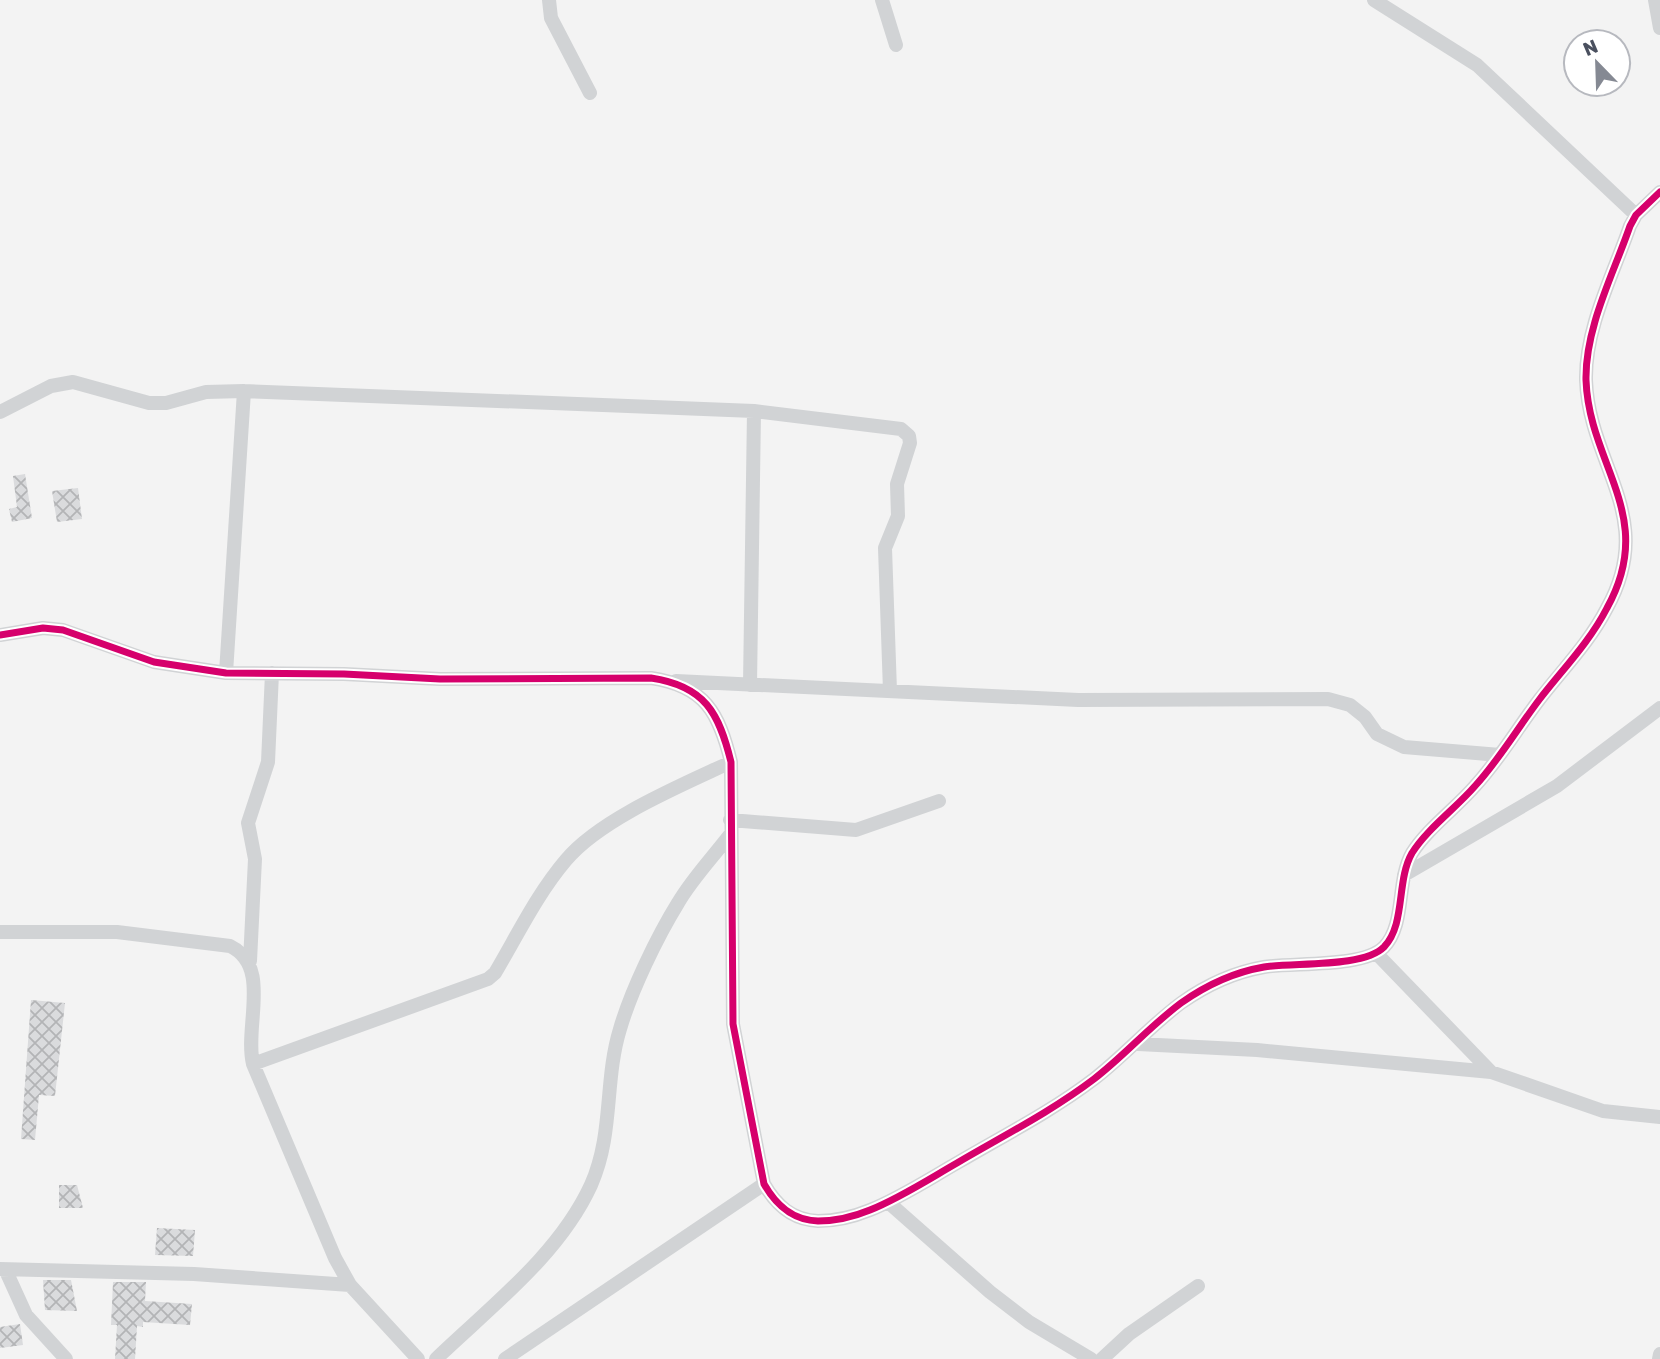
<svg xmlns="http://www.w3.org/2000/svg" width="1660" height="1359" viewBox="0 0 1660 1359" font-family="Rubik,sans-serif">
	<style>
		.building { fill: url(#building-cross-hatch) }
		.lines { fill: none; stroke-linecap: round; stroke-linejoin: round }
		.street { stroke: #d1d3d5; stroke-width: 14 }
		.cycleway-casing { stroke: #fff; stroke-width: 11 }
		.cycleway { stroke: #d6006c; stroke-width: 7 }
	</style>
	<defs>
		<pattern id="building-cross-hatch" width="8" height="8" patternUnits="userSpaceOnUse" patternTransform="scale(1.75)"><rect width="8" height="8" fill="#dadbdd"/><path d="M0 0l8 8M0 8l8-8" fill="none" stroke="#b3b4b6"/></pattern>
	</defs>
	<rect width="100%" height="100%" fill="#f3f3f3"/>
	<path class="building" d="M25,474l7,44 -20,4 -3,-13 8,-2 -4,-31z
		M78,488l4,31 -25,3 -5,-31z
		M31,1000l34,3 -10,93 -16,-1 -4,45 -14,-1z
		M59,1185h18l6,23h-24z
		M157,1228l38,2 -2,26 -38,-1z
		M43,1280h28l6,31 -32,-1z
		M113,1282h33l-1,19 47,3 -2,21 -47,-3v5l-6,-1 -2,33h-20l2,-34h-6z
		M20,1324l3,21 -23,3v-21z"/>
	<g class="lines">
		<path class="street" d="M549,0l2,18 39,75
			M882,0l14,45
			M1374,0l103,65 159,150
			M1655,0l5,28
			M0,412l51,-26 22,-4 76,21h17l40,-11 38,-1 510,20 147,18 8,7 1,7 -13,41 1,32 -13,32 5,143
			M0,635l43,-7 20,2 91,32 72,11 118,1 96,5 211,-1c54,8 68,35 80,84l2,262 31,160c12,21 28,36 54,37 18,0 35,-4 52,-11 30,-12 59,-31 87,-47 46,-27 95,-52 137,-84 31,-24 56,-53 87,-76 24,-17 54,-31 83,-36 30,-5 99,1 120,-20 22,-23 12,-66 28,-94 15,-24 44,-45 63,-67 24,-26 42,-57 64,-86 23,-30 50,-57 68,-92 51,-92 -18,-142 -21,-228 -1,-52 27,-105 44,-154l6,-11 24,-23
			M226,673l18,-282
			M676,681l402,19 250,-1 22,6 15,12 12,17 27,13 96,8
			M750,685l4,-274
			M730,820l126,10 83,-29
			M1404,875l153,-89 103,-78
			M0,932h117l113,14c42,20 14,80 23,118l82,194 15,27 68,74
			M1376,953l115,119
			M250,961l5,-102 -7,-36 20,-61 4,-89
			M1138,1044l119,6 234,22 112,39 57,6
			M253,1064l235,-85 7,-6c22,-37 42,-79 71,-113 34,-41 116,-75 165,-98
			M888,1202l102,90 39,30 62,37
			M0,1269l194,5 156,11
			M6,1271l20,44 40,44
			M436,1359c54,-52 123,-104 155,-174 23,-52 13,-104 29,-156 11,-38 37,-92 58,-126 14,-24 34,-45 51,-67
			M505,1359l259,-175
			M1102,1359l27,-25 69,-48
			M1659,1359l1,-5"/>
		<g class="cycleway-casing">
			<path id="cycleway" d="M0,635l43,-7 20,2 91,32 72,11 118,1 96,5 211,-1c54,8 68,35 80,84l2,262 31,160c12,21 28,36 54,37 18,0 35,-4 52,-11 30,-12 59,-31 87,-47 46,-27 95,-52 137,-84 31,-24 56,-53 87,-76 24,-17 54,-31 83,-36 30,-5 99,1 120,-20 22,-23 12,-66 28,-94 15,-24 44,-45 63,-67 24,-26 42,-57 64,-86 23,-30 50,-57 68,-92 51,-92 -18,-142 -21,-228 -1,-52 27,-105 44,-154l6,-11 24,-23"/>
		</g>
		<use href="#cycleway" class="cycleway"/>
	</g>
	<g transform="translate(1597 63) rotate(337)"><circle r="33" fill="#ffffff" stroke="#b7b9bf" stroke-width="2"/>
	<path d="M0-5L12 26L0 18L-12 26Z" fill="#858993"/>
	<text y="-10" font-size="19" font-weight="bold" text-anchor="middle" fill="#4a505f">N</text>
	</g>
</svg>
